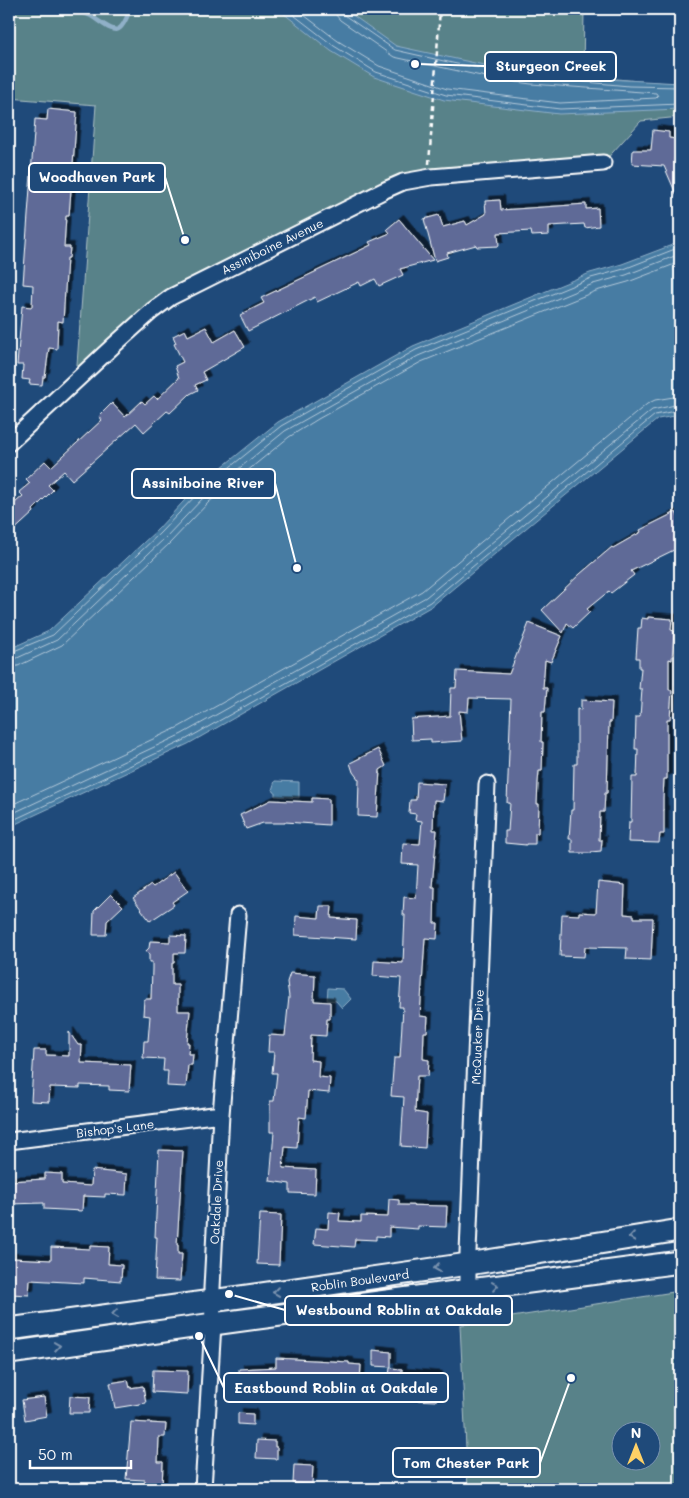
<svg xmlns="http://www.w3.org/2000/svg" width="689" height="1498" viewBox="0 0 689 1498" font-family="Mali,sans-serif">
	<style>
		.green { fill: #598289; stroke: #acc0c4; fill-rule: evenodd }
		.water { fill: #467ba3; stroke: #90b0c8 }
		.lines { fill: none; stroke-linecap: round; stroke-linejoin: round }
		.shore { stroke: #b5cada; stroke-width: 1 }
		.stream { stroke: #90b0c8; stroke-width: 4.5 }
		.building { fill: #5f6b97; stroke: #fff; filter: url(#shadow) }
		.minor-casing { stroke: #fff; stroke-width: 19 }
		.secondary-casing { stroke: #fff; stroke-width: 25 }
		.path { stroke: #fff; stroke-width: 2.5; stroke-dasharray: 5 4; stroke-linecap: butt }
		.minor { stroke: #1f4a7a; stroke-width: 15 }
		.secondary { stroke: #1f4a7a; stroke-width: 21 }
		.oneway { stroke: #7992af }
		.labels { text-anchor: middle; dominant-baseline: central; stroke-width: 4; stroke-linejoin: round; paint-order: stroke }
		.street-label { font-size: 12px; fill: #fff; stroke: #1f4a7a }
		.leader { fill: none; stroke: #fff; stroke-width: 2 }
		.callout-dot { fill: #fff; stroke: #1f4a7a; stroke-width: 2 }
		.callout { fill: #1f4a7a; stroke: #fff; stroke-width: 2 }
		.callout-label { font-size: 14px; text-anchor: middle; font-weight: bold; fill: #fff }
	</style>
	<defs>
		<filter id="shadow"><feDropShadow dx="4.5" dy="-4.5" stdDeviation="0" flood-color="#0009"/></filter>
	</defs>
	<rect width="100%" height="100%" fill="#1f4a7a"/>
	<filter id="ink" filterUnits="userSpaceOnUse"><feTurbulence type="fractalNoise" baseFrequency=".02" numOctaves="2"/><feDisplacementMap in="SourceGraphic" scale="10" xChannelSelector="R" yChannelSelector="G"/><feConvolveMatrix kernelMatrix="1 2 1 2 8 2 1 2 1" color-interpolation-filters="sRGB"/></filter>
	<g filter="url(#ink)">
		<path class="green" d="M9,9h575l-1,67 67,6 30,1v34l-39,4 -38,42 -172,14 -247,112 -108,89 20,-273 -87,-7z
			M680,1291v198h-212l-8,-164zM622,1430h30v30h-30z"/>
		<path class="water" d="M278,9h66l52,37 102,22 35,5 74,6 73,4v26l-121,5 -115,-14 -70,-23 -43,-26z
			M680,242v173l-22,4 -226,187 -244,138 -179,83v-178l40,-18 108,-101 39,-42 82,-66 135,-76 177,-73 32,-9z
			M275,781l24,1v16l-24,-2v-4l-3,-2z
			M328,988l15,1 8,10 -9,9 -6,-7 -9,-1z"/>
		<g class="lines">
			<path class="shore" d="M286,9l48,37 42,26 70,23 114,14 120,-5
				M296,9l42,32 41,25 68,23 113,14 96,-5 2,-2 -2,-3 -125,-9 -36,-5 -101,-22 -54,-37 -4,-5 -1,-6
				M342,9l2,6 51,35 62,14 75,13 97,9 51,1
				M9,653l44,-18 107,-102 39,-41 82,-66 135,-76 175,-72 33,-9 56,-22
				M9,660l6,-1 42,-19 108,-102 39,-41 81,-66 133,-75 175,-72 33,-9 54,-21
				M9,667l9,-1 44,-21 108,-102 39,-41 80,-65 29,-18 103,-57 175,-71 32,-9 52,-20
				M9,806l170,-79 243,-136 225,-187 8,-4 25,-4
				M9,815l173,-81 244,-137 226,-187 28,-6
				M9,822l176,-82 245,-138 225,-187 25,-5"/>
			<path class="stream" d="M72,9c6,3 13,3 19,7 22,14 28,25 39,-7"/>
		</g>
		<path class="building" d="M48,109l29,3 -8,104h-3l-2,31h6l-1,11h-2l-4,64 -5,-1 -1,28 -8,-1 -4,29h-2l-1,8 -13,-1 1,-4 -8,-1 1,-14h-6l5,-59 10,1 1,-22 -10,-1 12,-165 12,1z
			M653,130l16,2v6l7,1 -2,24 6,-3v43l-16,-37 -32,-2 1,-14h18z
			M500,200l1,10 85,-6v5l12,-1 1,18 -14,2 -1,-4 -35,2v9l-17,1 -1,-5 -33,2 1,13 -22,1 -1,-2 -29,8 1,4 -13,4 -11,-42 15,-4 4,12 22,-6 2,4 19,-11 -1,-13z
			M399,219l34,41 -33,9 3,6 -24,11 -4,-7 -14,7 -2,-4 -42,20 -2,-5 -67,34 -8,-16 24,-12 -3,-5 110,-53 -2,-3 21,-9 -3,-4z
			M206,327l8,15 21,-12 10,17 -43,25 4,8 -11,5 3,5 -8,4 -20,19 -3,-2 -23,21 -8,-9 -64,57 -8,-9 -16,14 5,5 -20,20 1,2 -25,23v-27l14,-12 -4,-4 11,-9 -4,-4 19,-18 6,6 51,-47 -3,-4 13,-13 13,14 17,-16 3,3 9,-8 3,3 22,-21 -4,-12 8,-4 -9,-18 2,-1 -3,-7 12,-6 3,6z
			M676,512l4,9v26l-49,24 3,4 -23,18 -2,-2 -22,18 3,3 -17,16 -6,-5 -4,10 -21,-23 38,-36 32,-27 1,1 28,-16 -1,-2z
			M648,617l24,2 -1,11 3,1 -2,29 -3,-1v31h3l-2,29h-3v60h-3l-1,19v12h1v24h-4l-1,9 -31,-1 1,-20h2l1,-45h5l1,-28h-3l1,-32h4l2,-28h-3l2,-21h-2v-10h-3l2,-30h3l1,-10 6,1z
			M529,623l33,13 -11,26 -6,-2 -2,28h4l-2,24h-3l-1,30h2l-1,29h-3l-1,11 -1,22h2l-1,29h-3v11h-9v1l-21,-2v-12h3l2,-28h-3l4,-104 -42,-1 -1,14 -9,-1 3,30 -31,2v-4l-19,1 -1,-21 39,-3 1,-28h5l1,-17 52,3z
			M581,700l31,2 -1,20h-2l-2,71h-2l-1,19h-4l-1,28h3l-1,11 -10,1v1h-19v-14h-3l2,-29h2l1,-46h3v-55l4,1z
			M378,749l8,17 -6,4 -3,47 -19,-1 1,-36 -6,-8 -3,-9z
			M417,782l28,2 -2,17 -9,-1 -1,30h4l-5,57h3l-1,36h4l-1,16 -12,-1 -5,78 8,1 -1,15h-3l-1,27 6,1 -1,16h-11l-2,36 12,2 -2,34 -24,-2 3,-49 -13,-1 3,-38h6l3,-51h-4l2,-29 -28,-2 1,-15 29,2 2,-48h-2l1,-18 12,1 2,-33 -16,-1 1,-21 17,1 2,-23 -7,-1 1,-6 -7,-1 1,-13h6z
			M312,798l17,1v26l-44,-3v1h-22l-17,6 -6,-14 31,-15 41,2z
			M174,872l14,19 -16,11 2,3 -24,16 -17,-23 18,-13 2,2z
			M598,882l27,3 -1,29 10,1v3h19l-2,42 -25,-1 1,-11 -42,-1 -1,10 -24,-1 2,-42 17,1v-3l17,1z
			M111,894l12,12 -16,15 -1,14h-13l1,-24z
			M320,906h12l-1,12 26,2 -1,19 -61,-4 1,-19 23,2z
			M170,935l16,1 -1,17h-11v10h-2v22h6v26h12l-3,32h2l-1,11h5l-1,11h-4l-2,22 -19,-1 1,-15h-5l1,-12 -21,-1 1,-17h4l2,-25 -7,-1 1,-16h7l1,-30v-7h-3v-7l-3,-4 3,-3 1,-7 20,1z
			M290,973l25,2 -1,26 16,1v17h-3l-1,17 -15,-1 -1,25 9,1 -1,16 12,1 -1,15 -21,-2 -2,27 -7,-1 -2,31 -12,-1 -2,21 33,2 -1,24 -25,-1v-9l-20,-3 4,-49h-4v-31h4l3,-28h-5l2,-21h-6l1,-17 16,1 4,-39 -2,-15z
			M69,1032l9,13h4l-1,18 50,2 -2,26 -20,-1v-4l-29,-1v3l-30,-1 -1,15 -18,-1 3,-51h12v5l23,1z
			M159,1150l24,1 -6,94h1v9h4l-2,27 -25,-1 2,-43h-2z
			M92,1170l35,4 -1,21 -21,-1v3l-22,-1 -1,15 -38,-2v-6l-35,1v-23l36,-2v-6l17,1v10l29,2z
			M389,1199l10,1v5l48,1 -1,21 -28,-1v3l-29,-2v10l-13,-1v4l-21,-1 -1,8 -40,-3 2,-16 12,1 1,-17 11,1 -1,8 22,1v-6l27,1z
			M260,1214l21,1 -2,50 -22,-1z
			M90,1246l19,1 -1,17 14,1 -1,16 -37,-3v5l-54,-3 -1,15 -19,-1 1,-36 40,2v-13l39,2z
			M373,1350l18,2v15l-18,-1z
			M276,1358l73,4v2l12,1 -1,16 -45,-3 -1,5h-6v5h-15v-6h-24l1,5 -30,2 -1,-20 37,-2z
			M390,1368l12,1v4l36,3 -2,25 -21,-1 1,-13 -28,-2z
			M153,1370l35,1 -1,23 -35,-2z
			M128,1380l2,8 13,-2 3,17 -31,5 -5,-25z
			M70,1396l20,1 -1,16h-20z
			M44,1397l3,19 -22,4 -3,-20z
			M238,1413l15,1v11l-15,-1z
			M131,1422l35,2 -1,13h-6l-1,25h5l-1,27h-18l1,-9 -19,-1z
			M257,1440l18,1v6h2v12l-21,-1z
			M294,1465l19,1 -1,18 -19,-1z"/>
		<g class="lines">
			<g class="minor-casing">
				<path id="minor" d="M9,443l104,-97 39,-35 19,-14 214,-107 18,-8 28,-5 172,-14
					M9,1141l212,-27
					M468,1290v-38l19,-468
					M203,1489l10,-165 -1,-36 9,-174 17,-199"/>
			</g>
			<g class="secondary-casing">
				<path id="secondary" d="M9,1329l203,-28 256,-37 212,-34
					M9,1353l204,-29 467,-62"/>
			</g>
			<path class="path" d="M429,164l11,-155"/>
			<use href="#minor" class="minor"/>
			<use href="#secondary" class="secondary"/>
		</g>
		<defs><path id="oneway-chevron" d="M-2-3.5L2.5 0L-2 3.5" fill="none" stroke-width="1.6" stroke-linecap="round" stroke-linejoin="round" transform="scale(1.25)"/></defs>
		<g class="oneway">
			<use href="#oneway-chevron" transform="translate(632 1237) rotate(172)"/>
			<use href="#oneway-chevron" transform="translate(437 1268) rotate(172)"/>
			<use href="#oneway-chevron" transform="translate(495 1286) rotate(-8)"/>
			<use href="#oneway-chevron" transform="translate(276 1292) rotate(172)"/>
			<use href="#oneway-chevron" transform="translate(115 1314) rotate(172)"/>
			<use href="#oneway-chevron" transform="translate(57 1346) rotate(-8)"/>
		</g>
	</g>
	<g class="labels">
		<g class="street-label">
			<text transform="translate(272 246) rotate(-26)">Assiniboine Avenue</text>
			<text transform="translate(477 1037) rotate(-88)">McQuaker Drive</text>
			<text transform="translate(115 1128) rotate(-7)">Bishop's Lane</text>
			<text transform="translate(216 1202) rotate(-87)">Oakdale Drive</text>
			<text transform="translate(360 1280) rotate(-8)">Roblin Boulevard</text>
		</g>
	</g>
	<path class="leader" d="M415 64L485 66M185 240L165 177M297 568L275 483M229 1294L285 1310M199 1336L224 1388M571 1378L540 1463"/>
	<g class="callout-dot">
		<circle cx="415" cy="64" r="5"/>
		<circle cx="185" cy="240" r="5"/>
		<circle cx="297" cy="568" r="5"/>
		<circle cx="229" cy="1294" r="5"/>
		<circle cx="199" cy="1336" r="5"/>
		<circle cx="571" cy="1378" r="5"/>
	</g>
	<g class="callout">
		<rect x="485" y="52" width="131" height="29" rx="5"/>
		<rect x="29" y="163" width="136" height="29" rx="5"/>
		<rect x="132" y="469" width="143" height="29" rx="5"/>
		<rect x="285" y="1296" width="227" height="29" rx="5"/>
		<rect x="224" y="1373" width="224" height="29" rx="5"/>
		<rect x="393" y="1448" width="147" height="29" rx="5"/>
	</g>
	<g class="callout-label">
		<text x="551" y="71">Sturgeon Creek</text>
		<text x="97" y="182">Woodhaven Park</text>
		<text x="203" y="488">Assiniboine River</text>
		<text x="399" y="1315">Westbound Roblin at Oakdale</text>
		<text x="336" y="1393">Eastbound Roblin at Oakdale</text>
		<text x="466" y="1468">Tom Chester Park</text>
	</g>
	<rect width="689" height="1498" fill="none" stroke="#1f4a7a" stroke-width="30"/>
	<rect x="15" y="15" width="659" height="1468" fill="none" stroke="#fff" stroke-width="2" filter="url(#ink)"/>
	<g transform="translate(636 1446)"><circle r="24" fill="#1f4a7a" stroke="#7992af"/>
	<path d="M0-4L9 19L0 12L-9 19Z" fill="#ffd166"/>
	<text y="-8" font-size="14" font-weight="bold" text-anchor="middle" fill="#ffffff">N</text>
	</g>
	<path d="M30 1460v8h101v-8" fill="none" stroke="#ffffff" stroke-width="2.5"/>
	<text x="38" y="1460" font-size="15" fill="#ffffff" stroke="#1f4a7a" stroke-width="4" paint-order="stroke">50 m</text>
</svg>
